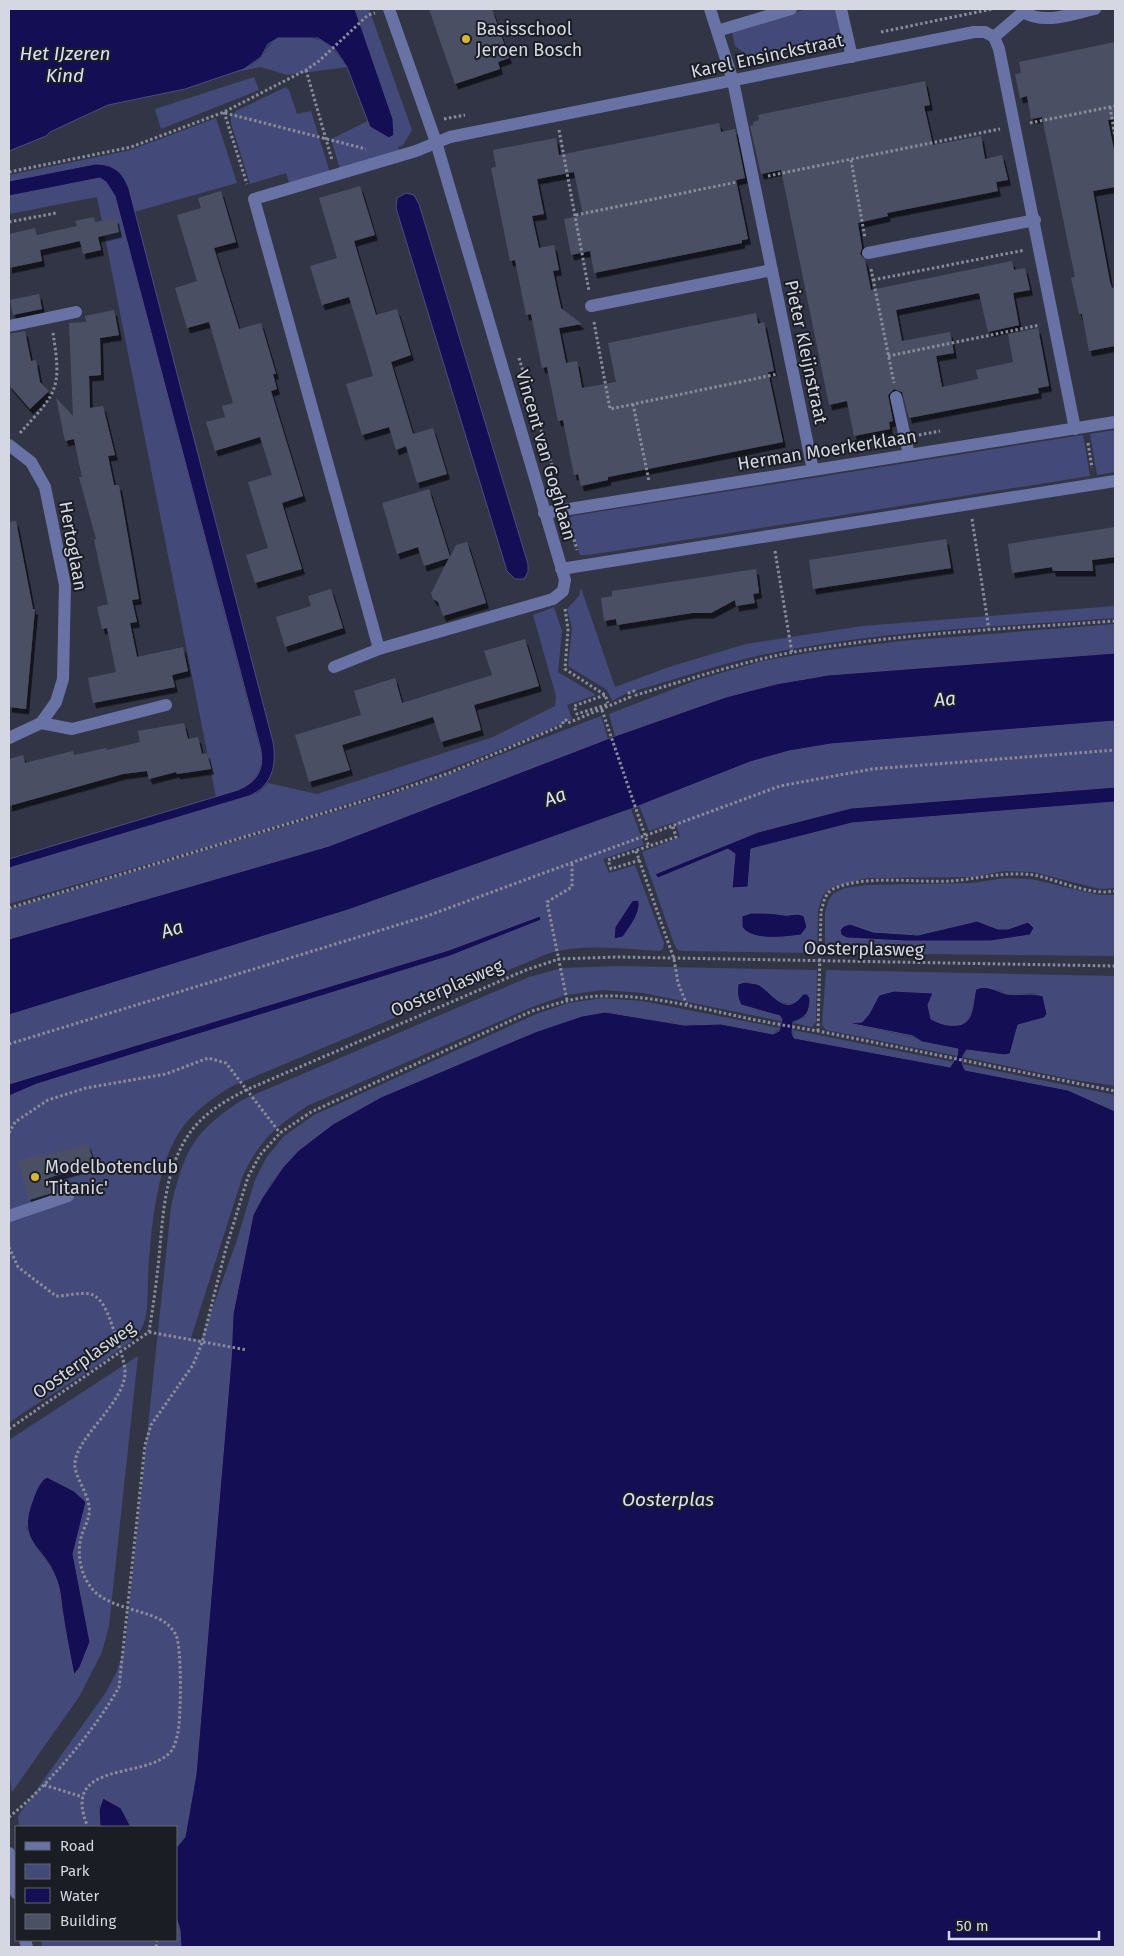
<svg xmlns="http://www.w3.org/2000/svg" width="1124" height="1956" viewBox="0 0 1124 1956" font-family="'Fira Sans',sans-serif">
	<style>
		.green { fill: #434a79; fill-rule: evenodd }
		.water { fill: #140f54; stroke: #4e4b7f }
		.building { fill: #4c5063; filter: url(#shadow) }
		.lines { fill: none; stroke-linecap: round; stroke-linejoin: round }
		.path { stroke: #8a8c9a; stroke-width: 3; stroke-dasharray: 2.5 2.5; stroke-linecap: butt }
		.minor { stroke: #6972a5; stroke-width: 12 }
		.poi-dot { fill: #d3b635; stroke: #1b1d25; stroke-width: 2 }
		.labels { text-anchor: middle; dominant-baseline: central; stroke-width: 4; stroke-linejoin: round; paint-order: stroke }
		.poi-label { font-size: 18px; fill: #d5d7e2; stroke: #1b1d25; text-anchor: start }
		.street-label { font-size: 18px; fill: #d5d7e2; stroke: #1b1d25 }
		.water-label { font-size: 19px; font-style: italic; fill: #dbe0f5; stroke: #1b1d25 }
	</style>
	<defs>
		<filter id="shadow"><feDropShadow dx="3" dy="5.5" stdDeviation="0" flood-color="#0009"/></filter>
	</defs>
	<rect width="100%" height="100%" fill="#323546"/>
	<path class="green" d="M355,9h14l43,121 -9,15 -5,2 2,5 -60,17 -9,-30 37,-18 2,6 23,-8z
		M807,9h29l8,27 -96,20 -13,-10 -3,-14z
		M278,38c38,0 46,-5 69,29l-60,8 -26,-8 -31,6c11,-3 24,-7 32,-17 6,-8 7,-12 16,-18z
		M254,77l5,13 -98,39 -6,-20z
		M286,87l3,3 8,24 14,-3 19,62 -40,12 -4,-12 -36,11 -19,-61v-7l5,-5z
		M216,118l21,65 -103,29c-5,-21 -7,-41 -29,-48l-96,17v-6l122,-25z
		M100,178l6,4 9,14 147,561c-3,30 -20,32 -46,40l-119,-600 -88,17v-18z
		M1115,430v42l-18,3 -7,-41z
		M1083,435l7,41 -501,79h-9l-11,-36 3,-3z
		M581,588l34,99 54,-20 77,-23 116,-18 253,-20v12c-117,9 -238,12 -354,37 -45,10 -90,26 -134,38l-15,8 -5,-11 -39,-24 4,-38 -5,-19 12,-13z
		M554,607l8,24 -4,41 38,23 -29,10 5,14c-181,81 -373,129 -563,185v-36l240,-72 10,-4 9,-9 49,11 176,-57 62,-31 1,-10 -23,-81z
		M1115,624v29l-287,22 -52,9 -50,13 -111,39 -6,-22 88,-34 65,-19 51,-9 88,-11z
		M601,716l7,23 -279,107 -320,93v-30l381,-114 60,-21z
		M1115,721v66l-264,21 -93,24 -103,42 3,4 70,-29 8,5 -4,34 16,-2 3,-37 101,-26 263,-21v86l-15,1 -67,-17 -28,-1 -33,6 -105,1 -36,10 -8,7 -5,15 -1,43 -134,-2 -5,-1 -4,-6 -32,-92 38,-15 -5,-15 -26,9 -10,-26 111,-43 39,-11 42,-7z
		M631,809l13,36 -41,14 6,14 26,-8 29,78 -1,6 -3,2c-37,-2 -78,-8 -113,3l-315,132c-21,13 -41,27 -54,48 -22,35 -28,103 -30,144 -1,20 2,41 -11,58 -5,6 -14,11 -21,16 -34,26 -73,46 -107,71v-327l28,-12 413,-128 91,-36 -1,-3 -91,33 -440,134v-69l339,-105z
		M1005,878l26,1 68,16h16v61l-290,-3v-41l4,-13 5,-6 11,-5 22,-3 105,-2z
		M618,966l199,4 -1,52 -4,5 -19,-4 12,-6 5,-11 -12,-5 -9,3 -10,-3 -12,-9 -15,17 28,7 1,5 -138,-28 -40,-3 -37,5 -34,12 -225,99c-33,22 -46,33 -64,69l-52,163 10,2 35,-97 19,-63 11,-22 18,-22 30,-21 220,-100 34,-12 34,-5 40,3 138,27 -7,6 -52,-10 -37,1 -79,-13 -23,4 -47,16 -154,65 -48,27 -34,26 -28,33 -18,32 -20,99 -2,46 -35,414 -11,63 -9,11v-21h-45l-3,-8 -29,-14 1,22h-81l-1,-11 88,-124 11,-21 8,-25 46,-439c14,-57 21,-74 71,-107l287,-123 33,-9z
		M826,970l289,6v110l-45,-7 -107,-22 4,-7 37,5 14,-30 26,-7 -8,-25 -29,1 -11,-5 -21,5c-5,32 -13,40 -44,25l-3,-14 5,-12 -54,2 -10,19 -7,8 -11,2 62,13 9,5 36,7 -1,7 -131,-26 -4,-5z
		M793,1030l161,32 -3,5 -157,-29z
		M962,1064l153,31v16l-150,-41z
		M138,1356l-29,270 -7,26 -23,45 -67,95 -3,-18v-334zM47,1477l27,14 11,11 -12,52 17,88 -23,1 -9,-61 -8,-16 -16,-21 -8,-17z
		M176,1917l4,13 1,17h-139l-1,-7h135z"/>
	<path class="water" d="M9,9h346l38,110 1,16 -5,3 -19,-11 -23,-60 -12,-18 -17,-11h-40l-10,6 -7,13 -17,12 -59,20 -77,16 -58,27 -4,4 -37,15z
		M95,164c18,0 28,8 34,25l144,553c4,24 -1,44 -24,54l-240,72v-9l229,-69c21,-9 27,-22 22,-44l-145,-550 -9,-14 -6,-4 -91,18v-15z
		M406,193l8,2 5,9 109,360v8l-4,7h-9l-8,-8 -111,-363 1,-10z
		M1115,653v68l-284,23 -42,7 -39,11 -119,47 -283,101 -339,105v-76l320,-93 286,-110 111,-39 50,-13 52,-9z
		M1115,787v15l-263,21 -101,26 -3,38 -16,1 3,-34 -7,-5 -70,29 -3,-4 103,-42 93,-24z
		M636,900l3,1c2,13 -10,26 -16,36l-9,2 1,-12 17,-26z
		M751,913c11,0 22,0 33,2 8,1 12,-3 20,1l3,11 -6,8c-15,2 -49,7 -59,-8v-11z
		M540,916l1,4 -91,36 -413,128 -28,12v-12l440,-134z
		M977,921l21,8h10l20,-7 6,6 -4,7 -39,6h-87l-57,-3 -6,-3 -1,-5 4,-4 6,-2 23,8 45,3z
		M745,982c4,1 8,1 12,2 14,6 28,36 46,10h4l3,4c0,14 -4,20 -17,24l-1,11 2,5 156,29 7,-11 1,-7 -36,-7 -9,-6 -65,-13 14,-1 7,-8 10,-19 15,-4 39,2 -5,12 3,14c10,5 15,7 27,6 17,-2 14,-23 18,-36 12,-5 21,3 31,5 12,2 24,-2 36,2l4,18 -3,4 -26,7 -8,29 -6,1 -37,-5c-6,6 -6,13 -2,20l103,20 47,21v836h-934l-1,-17 -4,-13v-69l9,-11 11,-63 35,-414 2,-46 20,-99 9,-17 21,-31 16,-17 34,-26 48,-27 154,-65 47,-16 23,-4 79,13 37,-1 52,10 6,-3 3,-12 -2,-3 -39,-11c-4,-8 -4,-13 -3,-21z
		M47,1477l27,14 12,11 -13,52 17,88 -10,25 -6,8c-4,-20 -8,-40 -11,-60 -2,-11 -2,-24 -6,-34 -12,-37 -42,-36 -24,-82 3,-8 6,-17 14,-22z
		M103,1798l18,10 10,19h-31l-1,-17z"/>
	<path class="building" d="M429,9h63l17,49 -11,4 2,7 -45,15z
		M1115,42v77l-7,1 7,35v32l-22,4 17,91 2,6 3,-1v59l-26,5 -7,-37h-3l-8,-36 4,-1 -33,-160 -11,2 -4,-23 -7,2 -5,-24 6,-1 -2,-11z
		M925,81l5,24 -6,1 9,39 48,-9 4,23 17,-4 6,25 -12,2 2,9 -111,22 1,3 -30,7 4,25 -2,6 5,6 6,30 141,-29 2,9 11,-2 5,22 -17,3 6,32 -31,7 -9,-39 -83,17 6,31 48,-9 4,21 -18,3 6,31 36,-8 -2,-9 37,-8 -5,-28 30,-6 11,58 -11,2 1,5 -130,25 -7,-26 -8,-3 -6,6 5,26 -4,1 1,7 -36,7 -7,-35 -18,4 -48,-235 -20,4 -11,-48 3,-1v-3l6,-2 -1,-5z
		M719,123l2,9 14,-3 10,49 -9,2 12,59 -6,1v3l-148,30 -4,-22 -19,4 -7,-36 19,-4 -9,-43 -37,7 7,35 -12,2 7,32 15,-3 5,25 -6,1 8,37 21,16 -23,4 7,35 11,-2 5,27 34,-6 -8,-39 148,-30 2,11 6,-2 10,49 -6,1 15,70 -175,35v3l-27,6 -3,-12 -4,1 -11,-55 -5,1 -11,-54 -5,1 -11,-54 -5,1 -11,-55 -5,1 -19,-93 5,-1 -3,-17 63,-12 3,17z
		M360,186l15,49 -21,6 22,74 21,-6 14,46 -20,7 22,72 20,-6 14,46 -30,9 -11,-37 -10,4 -7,-23 -27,8 -16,-51 27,-8 -5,-18 -19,-61 -27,8 -12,-39 27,-8 -18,-60z
		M221,191l15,51 -22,6 25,81 22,-6 15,51h-3l4,15 -6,2 32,105 -21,7 20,66 -47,14 -9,-28 22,-7 -20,-66 24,-7 -12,-38 -45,14 -9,-29 19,-5 -3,-11 11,-3 -24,-81 -22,6 -12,-40 22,-7 -20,-66 24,-7 -3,-10z
		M94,217l1,5 21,-4 3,14 -21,5 3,13 -18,4 -3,-13 -40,9 2,11 -33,7v-34l26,-6 2,7 40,-9 -2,-5z
		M39,294l3,15 -29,6 -3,-15z
		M114,310l5,25 -19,3 1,37 -12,1 1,32 13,-2 12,49 -7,1 6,29h5l20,114 -7,1 5,22 -7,1 7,34 46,-10 5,24 -16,4 3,12 -82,16 -5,-25 28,-6 -9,-44 -5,1 -5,-22 11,-3 -14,-64 2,-1 -17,-62h3l-8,-38 -9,2 -9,-43 17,18 -4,-93 17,-1 -1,-6z
		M25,331l6,30 5,-1 4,22 9,9 -19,18 -21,-24v-51z
		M429,489l21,68 6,-12 11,-3 19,61 -43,13 -5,-14 -5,-3 -2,-6 18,-35 -25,8 -6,-19 -21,7 -15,-51z
		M16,521l17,88h2l-9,100 -17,-2v-185z
		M1115,527v30l-23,3 1,11h-40l-1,-4 -40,6 -4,-29z
		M946,539l5,29 -138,21 -4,-29z
		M756,569l3,24 -6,1 2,9 -19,3 -1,-6 -24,13h-19l-75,12 -1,-6 -12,2 -3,-23 11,-2v-5z
		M331,589l12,39 -58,19 -9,-30 35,-11 -3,-10z
		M525,639l14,47 -65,19 7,25 -40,12 -8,-25 -91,28 8,25 -41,12 -14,-47 66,-20 -7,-24 41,-13 7,25 90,-28 -8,-24z
		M184,723l4,16 10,-2 4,17 5,-1 4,16 -34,5 -1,-2 -27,7 -2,-8 -24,3 -114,32v-47l14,-4 2,8 48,-12 1,4 32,-7 1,2 33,-8 -2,-11z
		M88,1144l6,20 -46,14 4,15 -23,7 -11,-39 23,-7 1,3z"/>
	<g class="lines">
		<path class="path" d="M881,32l111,-23
			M306,70l26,90
			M1110,107l5,29
			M224,112l23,72
			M225,113l141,36
			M444,119l21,-4
			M1030,123l85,-17
			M559,130l30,161
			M851,160l14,78
			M9,172l122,-25 93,-35 82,-42 13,-9 49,-46 7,-2
			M768,176l232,-47
			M576,215l161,-33
			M9,222l47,-9
			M871,269l23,114
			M873,280l152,-30
			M594,322l16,87 168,-35
			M888,356l152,-31
			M519,358l42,137
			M633,404l16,77
			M20,433c37,-41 42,-43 33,-100
			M919,435l21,-4
			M1088,443l4,25
			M972,519l17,111
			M570,525l7,25
			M775,551l17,102
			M565,609l3,20 -3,40 40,26 3,8
			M605,695l-31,11 3,8 32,-10
			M602,710l47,137
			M636,851l38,108 4,24 9,22
			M640,860l-29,9 -3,-9 68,-23 -3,-11 -3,2
			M9,908l381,-115 59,-20 114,-48v-4l3,-1 2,3 62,-26 -1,-4 5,-2 2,4c58,-17 116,-37 176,-46 100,-16 202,-21 303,-28
			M567,1000l-20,-98 25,-15v-24
			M818,1031l3,-120c3,-8 3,-17 12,-22 33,-15 82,-6 117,-8 27,-2 56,-10 84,-6 25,5 55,21 81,16
			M9,1044l418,-128 353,-130 92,-17 243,-19
			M9,1133l6,-11 33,-22 38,-12 80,-14 42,-16 18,5 54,70
			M9,1247l9,20 38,29c10,0 24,-4 34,-2 14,3 20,26 24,37 4,13 10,27 11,40 1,33 -53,68 -50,96 2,13 12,25 14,39 2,10 -4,19 -7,28 -6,18 -2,42 12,57 18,18 54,19 72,32 3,2 8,8 10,12 6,13 5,81 2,97 -1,5 -3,14 -6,18 -22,31 -114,8 -84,77
			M149,1332l98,18
			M9,1429l140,-97c3,-19 6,-38 8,-57 6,-45 4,-97 30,-138 14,-22 36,-35 59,-47l280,-120 33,-11 59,-2 497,9
			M44,1785l39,12
			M9,1817c37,-29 87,-88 110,-130l26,-242 6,-20 42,-60 9,-22 24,-95 22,-71 12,-22 20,-22 31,-21 221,-101c24,-7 46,-15 71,-15 42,-1 84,9 125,18 30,7 60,12 90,17l297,60
			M156,1947l1,-7"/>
		<path class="minor" d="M389,9l47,133 129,438 -2,11 -10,8 -174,50 -125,-450 162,-48 34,-14 524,-105h11l9,5 29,-25c22,13 48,2 72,-3
			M710,9l23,72 80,389
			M841,9l11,48
			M717,31l74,-22
			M994,37l5,12 76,380
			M868,253l167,-33
			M591,306l181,-36
			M9,326l67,-14
			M896,397l13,58
			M9,445l22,17 14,25 20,98 -2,94 -7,23 -15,21
			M544,513l571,-91
			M561,569l554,-88
			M334,667l45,-18
			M9,738l32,-15 31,6 94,-24
			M9,1216l59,-20
			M9,1853l7,40
			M25,1940l2,7"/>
	</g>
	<g class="poi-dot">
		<circle cx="466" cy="39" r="5"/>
		<circle cx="35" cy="1177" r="5"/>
	</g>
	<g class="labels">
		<g class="poi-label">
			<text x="476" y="29">Basisschool<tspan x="476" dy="21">Jeroen Bosch</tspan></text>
			<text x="45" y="1167">Modelbotenclub<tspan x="45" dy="21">'Titanic'</tspan></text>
		</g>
		<g class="street-label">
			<text transform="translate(767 56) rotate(-12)">Karel Ensinckstraat</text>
			<text transform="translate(806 352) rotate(78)">Pieter Kleijnstraat</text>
			<text transform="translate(827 450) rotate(-9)">Herman Moerkerklaan</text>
			<text transform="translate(546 455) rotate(74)">Vincent van Goghlaan</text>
			<text transform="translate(73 546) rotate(80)">Hertoglaan</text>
			<text transform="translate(864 949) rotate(1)">Oosterplasweg</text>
			<text transform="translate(447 988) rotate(-23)">Oosterplasweg</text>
			<text transform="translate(84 1360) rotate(-35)">Oosterplasweg</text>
		</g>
		<g class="water-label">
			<text x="65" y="53">Het IJzeren<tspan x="65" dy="22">Kind</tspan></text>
			<text transform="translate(945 699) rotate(-5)">Aa</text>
			<text transform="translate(555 797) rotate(-20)">Aa</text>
			<text transform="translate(172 929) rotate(-17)">Aa</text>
			<text x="668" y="1499">Oosterplas</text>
		</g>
	</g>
	<rect width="1124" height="1956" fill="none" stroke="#d5d7e2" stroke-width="20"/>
	<rect x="15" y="1826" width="162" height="115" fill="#1b1d25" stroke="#656771"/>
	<rect x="25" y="1842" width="25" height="8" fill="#6972a5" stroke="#656771"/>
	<text x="60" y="1851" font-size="15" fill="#d5d7e2">Road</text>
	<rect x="25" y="1864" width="25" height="15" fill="#434a79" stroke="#656771"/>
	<text x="60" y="1876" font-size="15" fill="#d5d7e2">Park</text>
	<rect x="25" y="1888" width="25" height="15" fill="#140f54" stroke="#656771"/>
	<text x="60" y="1901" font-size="15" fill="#d5d7e2">Water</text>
	<rect x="25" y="1914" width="25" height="15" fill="#4c5063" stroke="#656771"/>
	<text x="60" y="1926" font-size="15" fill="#d5d7e2">Building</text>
	<path d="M949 1931v8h150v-8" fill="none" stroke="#d5d7e2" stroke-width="2.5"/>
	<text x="956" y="1931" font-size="15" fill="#d5d7e2" stroke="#1b1d25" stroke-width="4" paint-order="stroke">50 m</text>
</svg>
